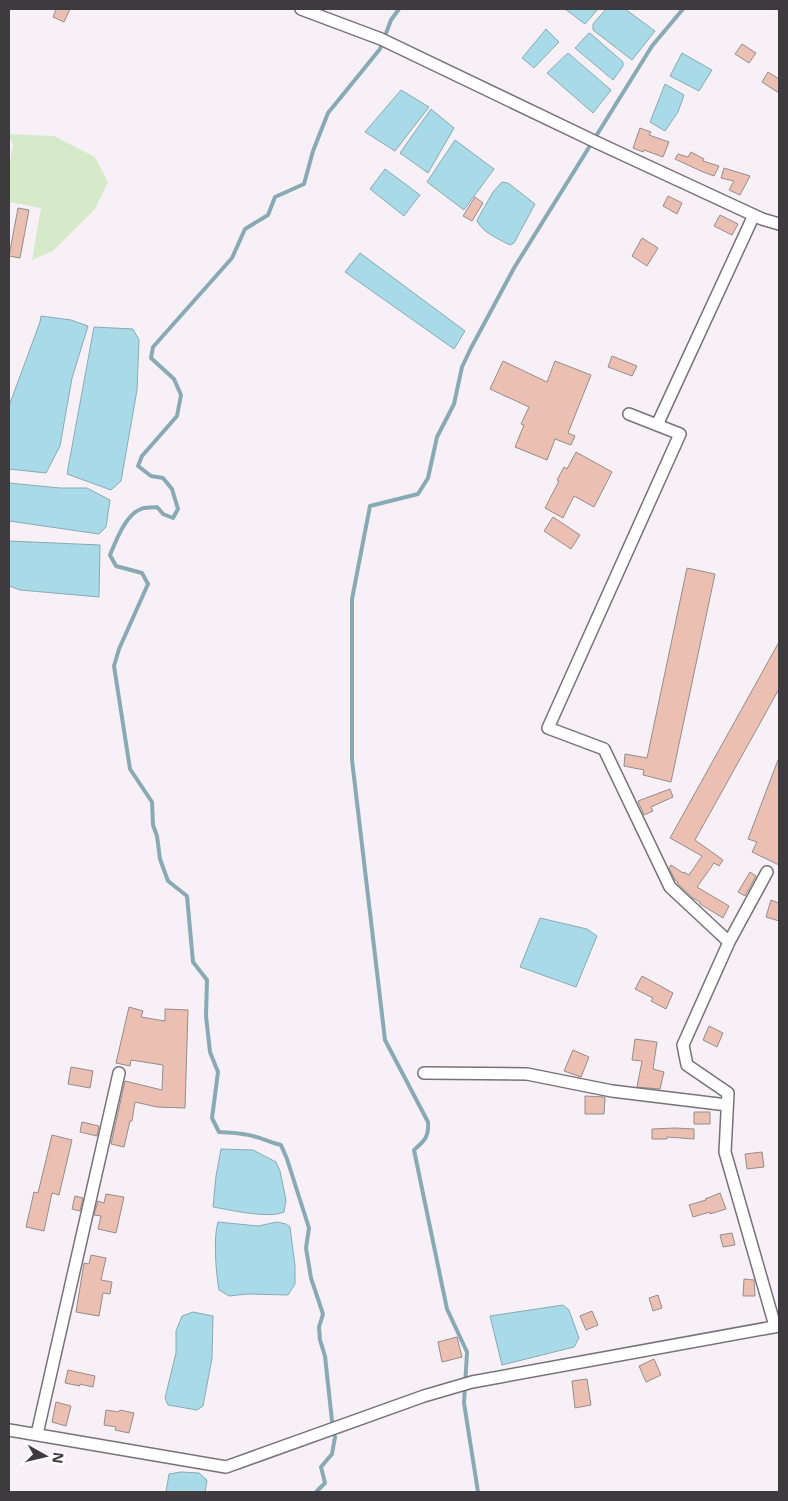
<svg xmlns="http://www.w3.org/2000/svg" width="788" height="1501" viewBox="0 0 788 1501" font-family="'Open Sans',sans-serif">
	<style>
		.green { fill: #d6eaca }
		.water { fill: #a9dae8; stroke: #89aab5 }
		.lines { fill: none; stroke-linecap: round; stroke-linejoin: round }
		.stream { stroke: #89aab5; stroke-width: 4 }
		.building { fill: #ebbfb2; stroke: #958d8b }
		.minor-casing { stroke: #777277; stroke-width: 14 }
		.minor { stroke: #fff; stroke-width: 11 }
	</style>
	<rect width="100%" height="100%" fill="#f7f1f7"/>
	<path class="green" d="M9,134l45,2 41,21 13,25 -13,27 -42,42 -21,9 9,-52 -32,-6v-34l4,-24 -4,-7z"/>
	<path class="water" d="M565,9h33l-13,15z
		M606,9h19l30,22 -23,29 -39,-30v-6z
		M546,29l13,13 -25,26 -12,-10z
		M589,33l2,1 32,28v4l-10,14 -38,-32z
		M568,53l43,37 -18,23 -46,-40z
		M682,53l30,17 -13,21 -29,-15z
		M665,84l19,11 -6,17 -13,19 -15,-9z
		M401,90l28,17 -34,44 -30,-19z
		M431,109l23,19 -26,45 -28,-20z
		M455,140l39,29 -30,41 -37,-28z
		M385,169l35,26 -16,21 -34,-27z
		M502,182l6,1 27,21 -21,39 -4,2c-10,-5 -30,-14 -33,-25l16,-28z
		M360,253l105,78 -11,18 -109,-77z
		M41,316l30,4 17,6 -16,52 -12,68 -14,27 -37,-4v-63l31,-84z
		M94,327l39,2 6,11 -2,50 -16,91 -10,9 -44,-16z
		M9,483l51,5h27l23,12 -4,27 -7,7 -90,-13z
		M9,541l91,4 -1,52 -79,-7 -11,-4z
		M540,918l47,11 10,7 -21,51 -56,-20z
		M221,1149l32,1 23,12 4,9 6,29 -2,12c-16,7 -53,-2 -71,-5l3,-31z
		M218,1222l40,4 19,-4 9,2 4,3 5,39v18l-7,11 -40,-1 -19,2 -10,-6c-3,-17 -6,-52 -1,-68z
		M563,1305l6,5 10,28 -5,9 -72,18 -12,-49z
		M193,1312l20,4 -1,42 -9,48 -6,4 -29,-5 -3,-7 11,-45v-22l6,-15z
		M181,1472l18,1 8,7 -2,12h-39l3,-18z"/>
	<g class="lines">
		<path class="stream" d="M332,1421l-7,-65 -5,-16 -1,-13 4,-13 -12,-36 -5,-30 3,-20 -22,-69 -6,-14c-10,-2 -19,-7 -28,-9 -11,-3 -22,-3 -34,-4l-7,-14 6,-46 -8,-20 -4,-36 1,-36 -14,-18 -6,-66 -19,-15 -8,-22 -3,-23 -4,-11 -1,-23 -22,-33 -16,-103 5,-17 29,-65 -6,-11 -26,-7 -6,-11c6,-14 15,-40 31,-46 4,-2 11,-1 16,-2l6,7 10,4 5,-9 -6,-20 -9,-11 -12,-2 -13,-10 4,-10 35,-40 4,-21 -7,-16 -23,-21 2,-11 79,-89 13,-29 23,-14 7,-18 29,-13 9,-33 15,-38 52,-64 11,-29 8,-11
			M316,1492l9,-9 -4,-16 11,-13 3,-17
			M478,1492l-14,-89 3,-51 -20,-43 -33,-159c11,-10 15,-13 14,-28l-43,-82 -33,-280v-161l18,-93 48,-12 10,-16 9,-41 17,-33 8,-37 9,-19 43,-80 138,-222 31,-37"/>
	</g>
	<path class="building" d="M56,9h14l-6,13 -11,-5z
		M742,44l14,9 -7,10 -14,-9z
		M768,72l11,7v14l-17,-11z
		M640,128l11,4 -2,3 20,7 -6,15 -19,-7 -1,2 -10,-4z
		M691,152l13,7 -1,2 16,5 -5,10 -11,-4 -28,-13 3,-5 10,3z
		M724,168l26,8 -10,19 -11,-5 5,-9 -13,-3z
		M668,196l14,7 -5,11 -14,-8z
		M475,197l8,6 -11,18 -9,-5z
		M18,208l11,2 -9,48 -11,-2z
		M720,215l18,9 -6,11 -18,-9z
		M642,238l16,10 -11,18 -15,-10z
		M612,356l25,10 -5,10 -24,-9z
		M503,361l44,21 8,-21 36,14 -23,58 7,3 -4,9 -16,-6 -8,21 -32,-13 9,-22 -3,-1 8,-17 -39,-18z
		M576,452l36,20 -18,35 -20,-11 -11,22 -18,-10 14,-27 -2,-1 7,-13 3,2z
		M553,517l27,18 -9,14 -27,-18z
		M687,568l28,6 -44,208 -28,-7 1,-5 -20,-4 1,-12 22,4z
		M779,642v47l-84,151 28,20 -4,6 -5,-3 -17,24 32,19 -6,12 -23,-14v-2l-7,-4 -16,-15 1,-1 -3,-2 -6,-12 2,-3 12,8 1,-1 5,3 13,-19 -32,-18z
		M778,760h1v105l-27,-13 5,-10 -9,-3z
		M670,789l3,8 -22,10 2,4 -9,4 -6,-14z
		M750,872l6,4 -11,20 -7,-4z
		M771,900l8,3v18l-13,-4z
		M642,976l31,17 -7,16 -15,-8 2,-3 -18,-9z
		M129,1007l14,4 -2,6 24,4v-12l23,1 -3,98 -28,-1 -22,-5 -3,19h-2l-6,26 -13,-3 14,-63 37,9 1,-25 -32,-5 -1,6 -14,-3z
		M709,1026l14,7 -6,14 -14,-7z
		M635,1039l22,3 -4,27 11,3 -4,17 -23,-2 5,-26 -10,-1z
		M573,1050l16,7 -8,20 -17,-6z
		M71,1067l22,4 -3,17 -22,-4z
		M585,1096l20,1 -1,17h-19z
		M694,1112h16v12h-16z
		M82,1122l17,4 -2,10 -17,-4z
		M675,1128l19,1v10l-27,-2v2h-15v-10z
		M52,1135l20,5 -13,55 -7,-2 -8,38 -18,-4 8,-35 4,1z
		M762,1152l2,15 -17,2 -2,-15z
		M720,1193l6,16 -16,5v-2l-17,5 -4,-12 17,-5 -1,-1z
		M106,1194l18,3 -8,36 -18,-4 3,-13 -7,-1 4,-14 6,2z
		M75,1196l8,2 -3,13 -8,-2z
		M732,1233l3,12 -12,2 -3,-12z
		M91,1255l15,3 -5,22 11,2 -2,12 -7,-1 -4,23 -23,-4 8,-49 5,1z
		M744,1279l10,1 1,16h-12z
		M658,1295l4,13 -9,3 -4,-13z
		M592,1311l6,14 -12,5 -6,-14z
		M457,1337l5,20 -20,5 -4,-20z
		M654,1359l7,16 -15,7 -7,-16z
		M68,1370l27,6 -2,11 -13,-3v2l-15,-3z
		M587,1379l4,26 -16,3 -3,-27z
		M56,1402l15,4 -5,20 -14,-4z
		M106,1410l13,2 1,-2 14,3 -5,20 -14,-3 1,-3 -12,-2z"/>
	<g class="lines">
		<g class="minor-casing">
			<path id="minor" d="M301,9l80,30 217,104 164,76 17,5
				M629,414l51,20 -132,294 56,21 66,138 59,55
				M657,425l97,-210
				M767,872l-38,70 -46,103 4,20 41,28 -3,59 50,174
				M424,1073l103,1 85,17 115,14
				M9,1430l217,37 198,-71 48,-14 307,-56
				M37,1434l82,-361"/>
		</g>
		<use href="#minor" class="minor"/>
	</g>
	<rect width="788" height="1501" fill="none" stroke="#3e3b3e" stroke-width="20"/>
	<g transform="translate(45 1456) rotate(98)" stroke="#ffffff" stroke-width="4" paint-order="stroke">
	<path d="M0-4L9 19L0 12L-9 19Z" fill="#3e3b3e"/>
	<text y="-8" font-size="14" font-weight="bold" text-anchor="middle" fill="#3e3b3e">N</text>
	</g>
</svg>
